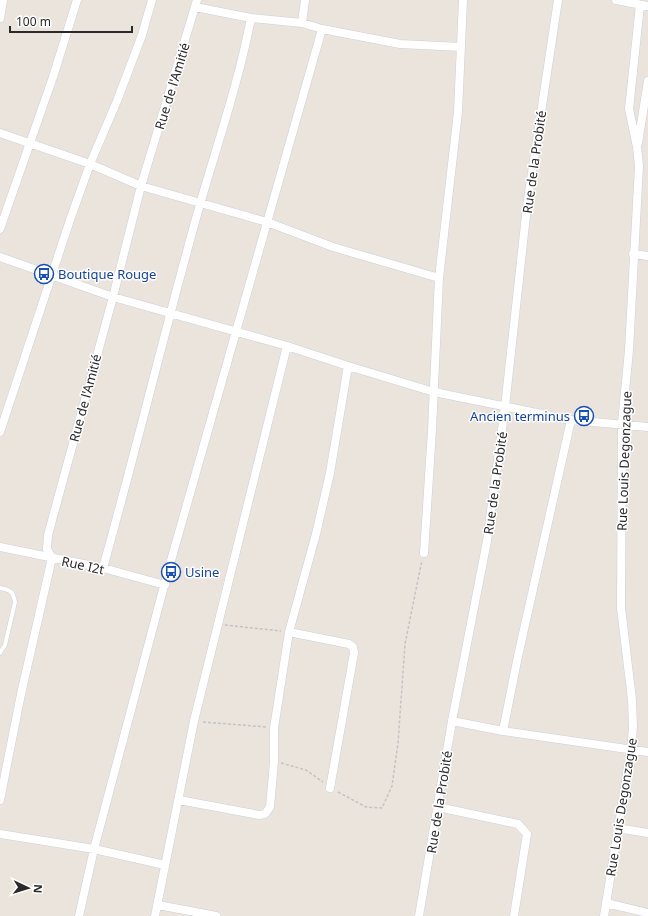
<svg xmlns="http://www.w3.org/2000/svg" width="648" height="916" viewBox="0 0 648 916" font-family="'Noto Sans',sans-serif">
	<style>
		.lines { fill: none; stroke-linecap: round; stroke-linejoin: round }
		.lane-casing { stroke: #ccd0da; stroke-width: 5 }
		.street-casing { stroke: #ccd0da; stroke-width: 9 }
		.path { stroke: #c3c3c3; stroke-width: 1.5; stroke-dasharray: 3 2; stroke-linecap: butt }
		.lane { stroke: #fff; stroke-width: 4 }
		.street { stroke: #fff; stroke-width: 8 }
		.labels { text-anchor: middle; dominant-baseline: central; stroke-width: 3; stroke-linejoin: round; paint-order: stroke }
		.street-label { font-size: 13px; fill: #2a2a2a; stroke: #fff }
		.transit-label { font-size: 13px; fill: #164399; stroke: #fff; text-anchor: start }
	</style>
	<rect width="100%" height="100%" fill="#eae4dd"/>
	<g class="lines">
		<g class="lane-casing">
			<path id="lane" d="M0,588c10,2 13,3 15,14l-10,43 -5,8"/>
		</g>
		<g class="street-casing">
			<path id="street" d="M616,0l32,6
				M195,7l56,11 51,5
				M0,18l3,-18
				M322,29l78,15 61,3
				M0,133l90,31 51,22 126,36 66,25 106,31
				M638,143l10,-62
				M0,229l53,-152 24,-77
				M633,254l15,2
				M0,257l113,40 174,49 61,20 86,26 137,28 77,7
				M0,432l70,-212 20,-56 27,-63 25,-66 10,-35
				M0,547l103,21 62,17
				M424,553l8,-123 7,-152 19,-166 5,-112
				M103,568c34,-121 63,-243 97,-364 18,-62 39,-123 51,-186
				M289,632l60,12 4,3 1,6 -24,135
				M452,721l51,10 15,-75 53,-236
				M503,731l145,21
				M0,800l21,-106 31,-136 -5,-9 1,-14 65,-238 28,-111 56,-186
				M179,800l80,15 6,-1 5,-7 4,-45v-34l15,-96 27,-98 14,-61 18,-107
				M438,807l80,17 9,10 -13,82
				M617,828l31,5
				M0,834l94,15 71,16
				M606,903l42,10
				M158,905l58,11
				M79,916l15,-67 74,-278 154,-542 -20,-6 3,-23
				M155,916l39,-195 93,-375
				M419,916l33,-195 35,-180 18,-134 22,-201 31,-206
				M604,916l27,-166 2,-23 -1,-27 -11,-92 1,-185 7,-73 10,-184 -2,-19 -8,-38 11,-104"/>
		</g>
		<path class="path" d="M225,625l56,6
			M203,722l64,5
			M281,763l25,7 17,12
			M338,792l28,15 16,1 10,-22 6,-43 7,-99 17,-84"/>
		<use href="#lane" class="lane"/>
		<use href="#street" class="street"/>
	</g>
	<defs>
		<g id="bus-ring" transform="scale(1)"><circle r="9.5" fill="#fff" stroke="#1a4fb4" stroke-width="1.5"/><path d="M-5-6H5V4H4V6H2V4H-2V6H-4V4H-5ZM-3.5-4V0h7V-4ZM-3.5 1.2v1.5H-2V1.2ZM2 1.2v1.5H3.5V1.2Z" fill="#1a4fb4"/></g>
	</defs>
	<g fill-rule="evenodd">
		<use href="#bus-ring" x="44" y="274"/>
		<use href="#bus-ring" x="584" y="416"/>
		<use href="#bus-ring" x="171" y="572"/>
	</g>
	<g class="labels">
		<g class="street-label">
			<text transform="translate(172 86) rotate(-73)">Rue de l'Amitié</text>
			<text transform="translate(534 162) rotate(-82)">Rue de la Probité</text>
			<text transform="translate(85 398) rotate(-75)">Rue de l'Amitié</text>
			<text transform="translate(624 461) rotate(-88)">Rue Louis Degonzague</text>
			<text transform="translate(495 483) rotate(-82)">Rue de la Probité</text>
			<text transform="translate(83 565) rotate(12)">Rue I2t</text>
			<text transform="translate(439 802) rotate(-81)">Rue de la Probité</text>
			<text transform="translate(621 807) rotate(-81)">Rue Louis Degonzague</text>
		</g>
		<g class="transit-label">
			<text x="58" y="274">Boutique Rouge</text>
			<text x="570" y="416" text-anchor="end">Ancien terminus</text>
			<text x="185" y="572">Usine</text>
		</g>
	</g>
	<g transform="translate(28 888) rotate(94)" stroke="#ffffff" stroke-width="3" paint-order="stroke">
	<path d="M0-3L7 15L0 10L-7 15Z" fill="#2a2a2a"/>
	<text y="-6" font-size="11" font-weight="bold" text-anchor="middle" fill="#2a2a2a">N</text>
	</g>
	<path d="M10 26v6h122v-6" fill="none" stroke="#2a2a2a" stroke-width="2"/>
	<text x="16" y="26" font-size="12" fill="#2a2a2a" stroke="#ffffff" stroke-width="3" paint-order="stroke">100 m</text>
</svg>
